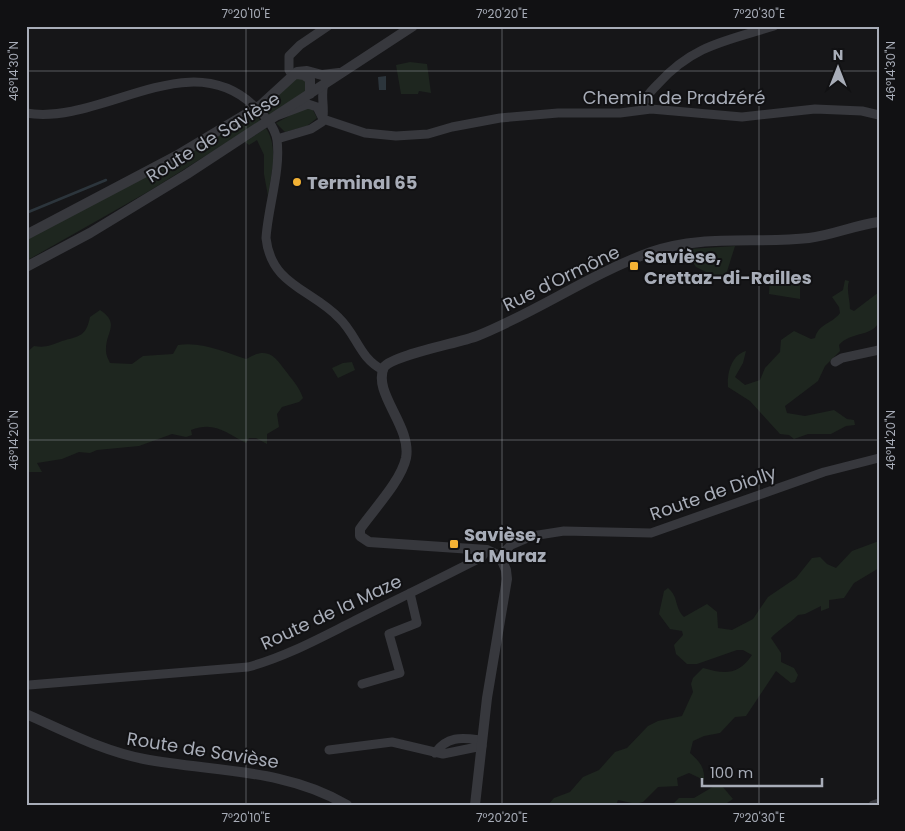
<svg xmlns="http://www.w3.org/2000/svg" width="905" height="831" viewBox="0 0 905 831" font-family="Poppins,sans-serif">
	<style>
		.green { fill: #1e261f }
		.water { fill: #2c353c }
		.lines { fill: none; stroke-linecap: round; stroke-linejoin: round }
		.stream { stroke: #2c353c; stroke-width: 2.5 }
		.minor { stroke: #37383d; stroke-width: 9 }
		.tertiary { stroke: #37383d; stroke-width: 10 }
		.ticks { fill: none; stroke: #a8adb8; stroke-width: 1; stroke-opacity: 0.45 }
		.poi-dot { fill: #f2b134; stroke: #111113; stroke-width: 2 }
		.labels { text-anchor: middle; dominant-baseline: central; stroke-width: 4; stroke-linejoin: round; paint-order: stroke }
		.street-label { font-size: 18px; fill: #a8adb8; stroke: #111113 }
		.poi-label { font-size: 18px; font-weight: bold; fill: #a8adb8; stroke: #111113; text-anchor: start }
		.neatline { fill: none; stroke: #a8adb8; stroke-width: 2 }
		.ticks-label { font-size: 12px; text-anchor: middle; fill: #a8adb8 }
	</style>
	<rect width="100%" height="100%" fill="#161618"/>
	<path class="green" d="M410,62l17,2 4,29 -12,-2 -1,3h-17l-5,-29z
		M296,78l11,2 -1,11 -37,24 -2,-5 5,-9z
		M312,108l5,10 -10,8 -22,6 -9,-9 26,-14z
		M257,116l4,5 -110,69 -125,71v-22l225,-122z
		M266,128c13,20 5,46 2,68l-4,-22v-19l-7,-15 -8,5 -4,-3z
		M735,246l-11,35 -28,-14 -10,-14 3,-4z
		M770,274l30,3v22l-31,-5z
		M845,280l4,1c-3,9 1,18 1,28l4,2 25,-19c0,9 2,21 0,29 -5,16 -28,10 -40,24l1,6 -15,15 -7,15 -33,25 2,7 18,3 29,-6 13,9 7,1 1,5 -9,1 -15,8h-23l-14,5 -5,-4 -9,-1 -30,-33 -22,-14c-1,-13 3,-32 18,-36l-3,12 -8,14 10,8 15,-5 5,-12 15,-16 1,-12 13,-9 17,8 4,-1c4,-15 17,-14 25,-25l-1,-6 -7,-10 11,-7z
		M100,310c21,14 5,22 6,41 0,4 2,8 4,12l22,1 11,-8 30,-2 5,-9c23,-4 47,7 68,14 23,-13 28,-3 42,15 6,8 11,13 15,24l-4,4 -17,5 -5,7 2,13 -12,7v10l-11,-6h-7l-3,5c-20,-10 -31,-22 -55,-13l1,5 -6,2 -14,-3 -33,12 -42,4 -7,3 -11,-1 -17,7 -25,4 5,9h-16v-119l8,-7c12,2 17,-1 28,-5 17,-5 24,-4 28,-24z
		M352,362l3,8 -17,8 -6,-10 11,-5z
		M879,541v27l-25,15 -10,15 -15,2v8l-8,3v-5l-16,8 -7,1c-9,9 -19,14 -27,23l10,15v9l13,6 4,7 -3,7 -4,1 -15,-12 -30,45 -11,1 -15,16 -16,3 -11,5 -3,12c9,8 15,14 14,27l-15,-7 -12,5 1,8 -20,1 -15,15 -7,2 -18,-4 -2,5h-68l6,-7 16,-6 13,-15 16,-7 16,-18 12,-4 21,-22 10,-5 24,-5 11,-24 -2,-8 2,-6 10,-10c21,6 35,8 49,-13l-9,-5h-6l-40,14h-10l-11,-10 -2,-9 9,-10 -1,-4 -12,-2 -11,-15 5,-23 4,-3c11,9 6,19 16,29l23,-13 10,8 1,16 14,2 21,-11 15,-22 28,-19 16,-20 8,-1 7,7 9,4 16,-17z
		M716,785l6,1 11,13 -9,6h-52l7,-7h15z"/>
	<path class="water" d="M386,76v14h-7l-1,-13z"/>
	<g class="lines">
		<path class="stream" d="M26,213l80,-33"/>
		<path class="minor" d="M292,75l-3,-5v-14l11,-11 28,-19
			M642,110c2,-12 8,-18 16,-26 35,-39 68,-43 116,-58
			M26,113c75,13 162,-70 228,-7 10,8 21,21 23,34 4,30 -9,67 -11,98 5,47 45,51 73,80 18,17 20,40 44,52
			M279,115l29,-11 9,3 5,10
			M323,119l42,14 31,3 32,-2 24,-7 48,-9 58,-5h62l31,-4 91,8 73,-8 47,2 17,4
			M277,139l34,-10 11,-7c4,-12 -2,-25 2,-38
			M835,362l7,-4 37,-8
			M500,556l11,-11 21,-9 32,-5 87,2 173,-61 55,-14
			M362,684l38,-11 -11,-39 28,-11 -7,-30
			M29,685l219,-18c37,-10 70,-28 104,-45 44,-22 87,-43 130,-65l5,-7
			M329,750l63,-8 51,12 39,-8
			M435,753c13,-18 28,-15 47,-13
			M873,805l6,-2"/>
		<path class="tertiary" d="M297,74l7,1 6,4v15
			M26,235l150,-79 85,-51 36,-33 10,-1 15,4 17,-2
			M26,267l64,-34 97,-59 226,-148
			M26,714c39,17 76,37 118,45 69,13 141,9 203,46
			M475,805l12,-107 20,-119 -1,-9 -6,-14 -13,-6 -118,-8 -9,-6v-7c14,-20 41,-48 46,-71 6,-32 -34,-65 -22,-91 9,-12 75,-24 93,-31 60,-24 113,-62 174,-84 51,-18 105,-8 158,-14 24,-3 46,-13 70,-16"/>
	</g>
	<path class="ticks" d="M246,26v779M502,26v779M759,26v779M26,71h853M26,440h853"/>
	<g class="poi-dot">
		<circle cx="297" cy="182" r="5"/>
		<rect x="629" y="261" width="10" height="10" rx="2.5"/>
		<rect x="449" y="539" width="10" height="10" rx="2.5"/>
	</g>
	<g class="labels">
		<g class="street-label">
			<text x="674" y="97">Chemin de Pradzéré</text>
			<text transform="translate(213 137) rotate(-32)">Route de Savièse</text>
			<text transform="translate(561 278) rotate(-26)">Rue d'Ormône</text>
			<text transform="translate(713 493) rotate(-19)">Route de Diolly</text>
			<text transform="translate(331 612) rotate(-25)">Route de la Maze</text>
			<text transform="translate(203 750) rotate(9)">Route de Savièse</text>
		</g>
		<g class="poi-label">
			<text x="307" y="182">Terminal 65</text>
			<text x="644" y="256">Savièse,<tspan x="644" dy="21">Crettaz-di-Railles</tspan></text>
			<text x="464" y="534">Savièse,<tspan x="464" dy="21">La Muraz</tspan></text>
		</g>
	</g>
	<rect width="905" height="831" fill="none" stroke="#111113" stroke-width="55"/>
	<g transform="translate(838 68)" stroke="#111113" stroke-width="4" paint-order="stroke">
	<path d="M0-4L9 19L0 12L-9 19Z" fill="#a8adb8"/>
	<text y="-8" font-size="14" font-weight="bold" text-anchor="middle" fill="#a8adb8">N</text>
	</g>
	<path d="M702 778v8h120v-8" fill="none" stroke="#a8adb8" stroke-width="2.5"/>
	<text x="710" y="778" font-size="15" fill="#a8adb8" stroke="#111113" stroke-width="4" paint-order="stroke">100 m</text>
	<rect x="28" y="28" width="850" height="776" class="neatline"/>
	<g class="ticks-label">
		<text x="246" y="18">7°20'10"E</text>
		<text x="502" y="18">7°20'20"E</text>
		<text x="759" y="18">7°20'30"E</text>
		<text transform="translate(14 71) rotate(-90)" y="4">46°14'30"N</text>
		<text transform="translate(891 71) rotate(-90)" y="4">46°14'30"N</text>
		<text transform="translate(14 440) rotate(-90)" y="4">46°14'20"N</text>
		<text transform="translate(891 440) rotate(-90)" y="4">46°14'20"N</text>
		<text x="246" y="822">7°20'10"E</text>
		<text x="502" y="822">7°20'20"E</text>
		<text x="759" y="822">7°20'30"E</text>
	</g>
</svg>
